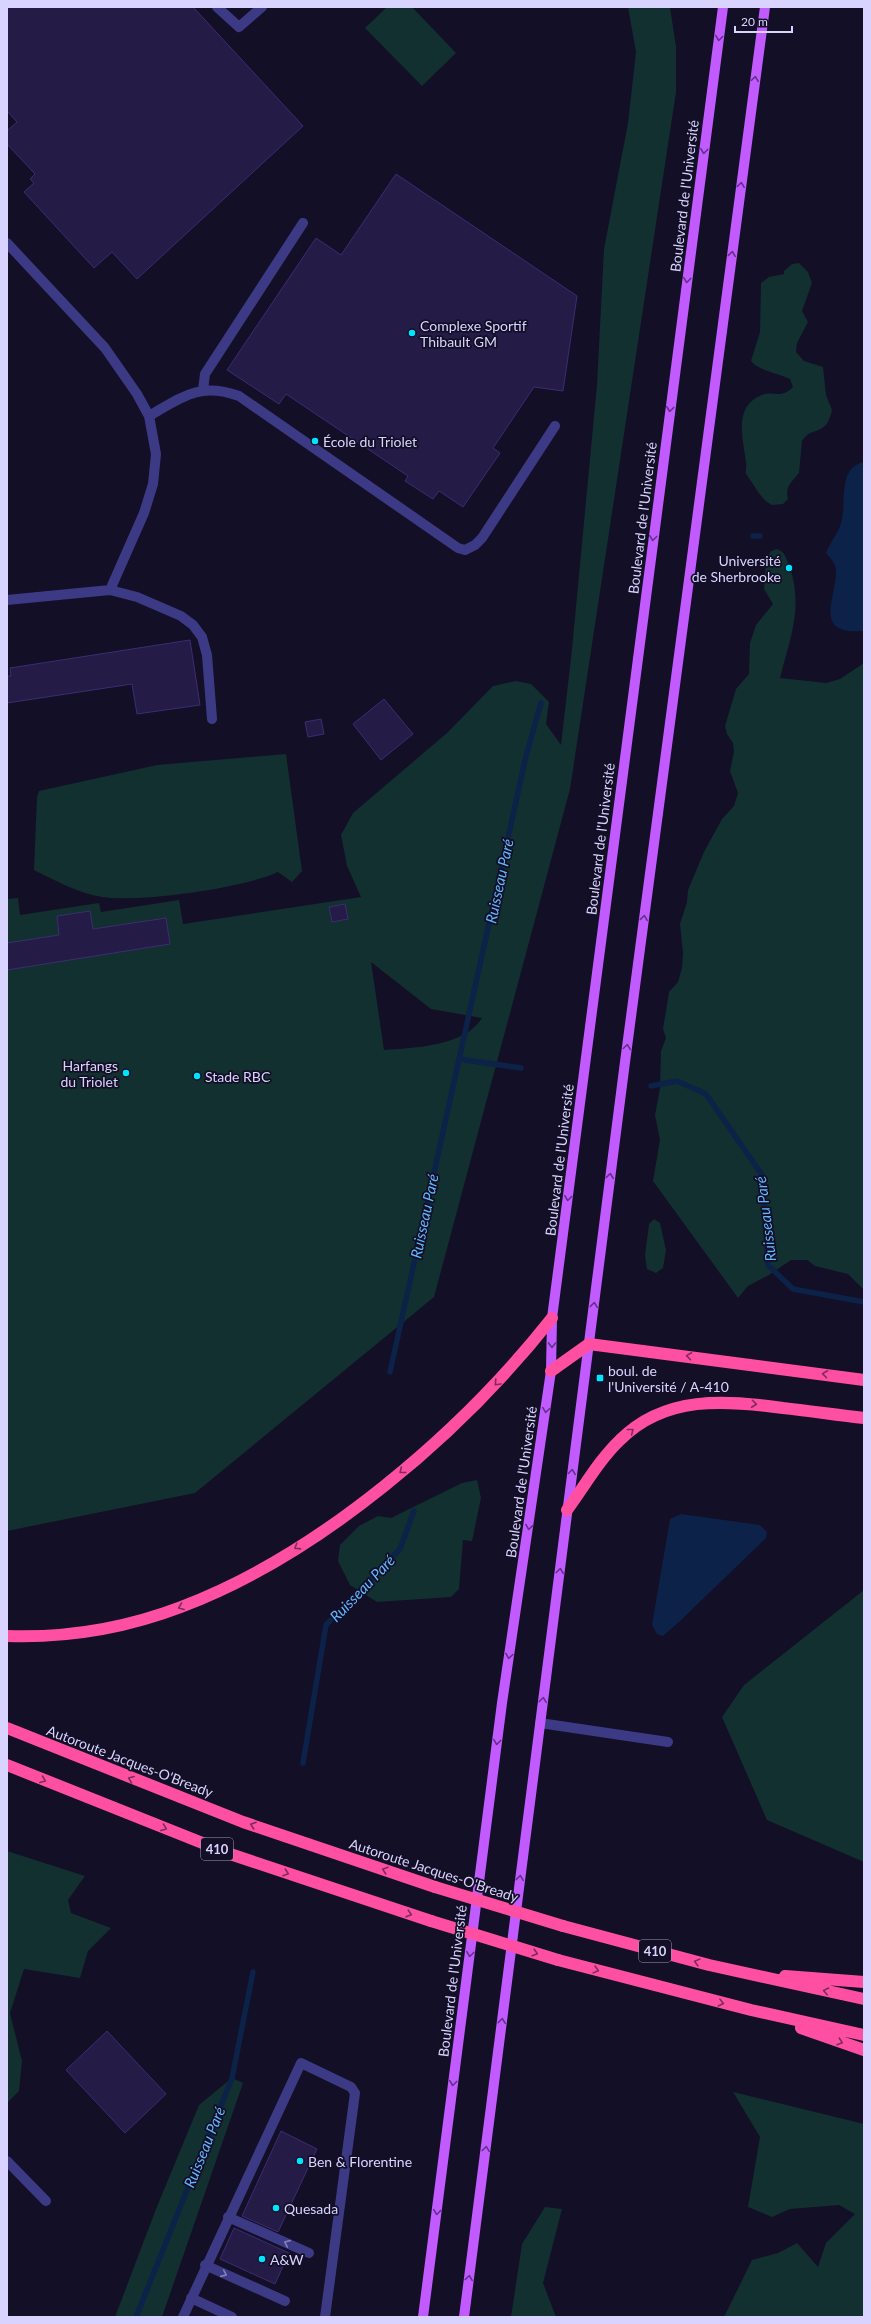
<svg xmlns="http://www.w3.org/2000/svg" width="871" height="2324" viewBox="0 0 871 2324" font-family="Lato,sans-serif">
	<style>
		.green { fill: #12302f; fill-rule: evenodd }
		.water { fill: #0c2248 }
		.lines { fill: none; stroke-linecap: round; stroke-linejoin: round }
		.stream { stroke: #0c2248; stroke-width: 5.5 }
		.building { fill: #241b47; stroke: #3b2d73 }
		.minor { stroke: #3d3a85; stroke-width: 10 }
		.major { stroke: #c25bff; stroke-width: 10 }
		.highway { stroke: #ff4fa3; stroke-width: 12 }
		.highway-bridge { stroke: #ff4fa3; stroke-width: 12 }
		.oneway { stroke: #623188 }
		.oneway2 { stroke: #7d2c5e }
		.oneway3 { stroke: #837fbc }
		.poi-dot { fill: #00e5ff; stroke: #130f26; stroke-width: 1.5 }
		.labels { text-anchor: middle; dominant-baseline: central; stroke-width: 3.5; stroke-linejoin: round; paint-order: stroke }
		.shield { fill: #130f26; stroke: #9e99be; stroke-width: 1 }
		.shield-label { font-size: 13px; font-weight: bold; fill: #d9d4ff }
		.street-label { font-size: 14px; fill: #d9d4ff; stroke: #130f26 }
		.poi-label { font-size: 14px; fill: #d9d4ff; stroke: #130f26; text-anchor: start }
		.water-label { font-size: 15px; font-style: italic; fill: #62b6ff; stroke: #130f26 }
	</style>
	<rect width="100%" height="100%" fill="#130f26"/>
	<path class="green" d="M387,7h25l44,46 -34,33 -57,-58z
		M628,7h42l6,40v45l-106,697 -136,508 -239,196 -188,38v-632l11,-1 2,17 79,-12 2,9 78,-12 4,24 178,-27 -14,-31 -6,-31 12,-22 94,-80 46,-47 23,-5 15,3 18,18 -3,22 15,21 11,-96 25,-264 7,-136 24,-126 8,-71zM371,962l60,47 51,9c-17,28 -68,30 -98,32z
		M799,263l9,9 4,11 -10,28 6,11 -11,21 -1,9 8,9 19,6 3,28 6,15c-6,28 -20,15 -30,31l-3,32c-8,10 -14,13 -11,26l-5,5 -11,1c-13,-7 -17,-20 -26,-31 -1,-4 1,-8 0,-12 -3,-24 -13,-56 16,-67 12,-5 18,5 31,-8l-3,-8c-11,-5 -33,-9 -39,-18l9,-29 1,-49 8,-6 15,-3v-3l8,-7z
		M777,549c8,3 9,9 12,16 15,42 1,73 -9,113l46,5 14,-4 24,-16v627l-16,-16 -33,-8 -8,-6h-16l-22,15 -21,11 -10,12 -85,-117 7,-41 -5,-25 5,-27 1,-37 5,-13 -3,-9 6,-37 9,-10 4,-14 1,-15 -3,-29 7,-22 1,-12 16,-38 18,-33 12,-13 4,-13 -8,-22 4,-19 -1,-9 -6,-9 -2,-8 11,-37 13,-15 1,-31 6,-18 17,-21 -9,-15 2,-28 5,-10z
		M286,754l16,117 -10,11 -14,-10c-34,16 -139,31 -176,25 -24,-4 -46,-16 -68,-27l3,-73 2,-6 118,-26z
		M654,1219l6,4 6,27 -3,18 -7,5 -9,-4 -2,-14 4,-31z
		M477,1480l4,18 -9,43 -9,-1 -4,49 -8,8 -74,5 -27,-17 -12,-24 2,-16 19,-19 19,-10 13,2 71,-35z
		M864,1590v272l-97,-42 -45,-103 22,-32z
		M7,1851l78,25 -17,24 3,13 40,15 -23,23 -8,27 -56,-9 -14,44 12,48 -3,30 -12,12z
		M232,2078l11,5 -81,234h-47l41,-108 43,-104z
		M733,2092l131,32v193h-140l28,-57 26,-7 19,-10 21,24 8,-24 29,-29 -16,-9 -49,4 -18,8 -24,-10 12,-70z
		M545,2207l17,2 -19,74 13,34h-45l11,-73z"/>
	<path class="water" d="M864,462v169c-52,4 -28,-32 -28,-59 0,-9 -5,-13 -10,-19 4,-11 12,-19 15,-30 6,-20 -4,-56 23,-61z
		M681,1514l79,11 7,7 -1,6 -87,84 -16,14 -6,-2 -5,-9 18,-106z"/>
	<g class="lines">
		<path class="stream" d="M753,536h7
			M459,1059l62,9
			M651,1086l26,-5 29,13 56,81 6,90 25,24 71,13
			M390,1372l136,-616 15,-53
			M303,1763l23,-138 74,-76 14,-38
			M136,2317l96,-239 21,-106"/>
	</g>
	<path class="building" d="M7,7h186l110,119 -166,153 -25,-27 -18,16 -70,-76 10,-9 -4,-4 5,-5 -28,-30v-13l10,-9 -10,-11z
		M396,174l181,122 -14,95 -29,-4 -41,61 7,5 -37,54 -24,-16 -6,8 -28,-18 3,-5 -122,-82 -7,10 -52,-34 89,-132 25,17z
		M190,640l10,65 -63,9 -5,-30 -125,19v-27h4l-1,-8z
		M384,699l29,35 -32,26 -28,-36z
		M321,719l3,15 -16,3 -3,-15z
		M345,904l3,15 -16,3 -3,-15z
		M90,911l3,18 73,-11 4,26 -163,26v-27l52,-8 -2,-19z
		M107,2031l59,63 -41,39 -59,-63z
		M281,2131l36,18 -39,83 -36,-16z
		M234,2228l55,25 -14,31 -55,-25z"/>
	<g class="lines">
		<path class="minor" d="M217,7l22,20 23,-20
			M7,243l98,105 32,46 12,22 7,38 -3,30 -9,29 -34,77
			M203,390l2,-16 98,-151
			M149,416c33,-19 50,-34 90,-20l219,152 7,2 10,-5 7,-7 73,-112
			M7,600l103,-10 27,7 44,19 12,9 9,12 5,18 5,64
			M540,1723l128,19
			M7,2161l39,40
			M228,2217l81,36
			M205,2265l80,36
			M191,2298l41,19
			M183,2317l118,-254 50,24 4,6 -30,224"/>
		<path class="major" d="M423,2317l79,-614 49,-332 1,-53 171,-1311
			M464,2317l161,-1255 140,-1055"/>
		<path class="highway" d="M551,1371l38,-27 275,36
			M567,1510c17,-23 32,-50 53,-70 45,-45 105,-40 163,-32 27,3 54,7 81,10
			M7,1636c58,2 119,-8 174,-29 138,-52 280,-174 371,-289
			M7,1728l236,94 192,65
			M7,1765l223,89 201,67
			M563,1926l146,39 155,34
			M558,1960l193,50 113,25
			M785,1976l79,6
			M801,2028l63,22"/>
		<path class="highway-bridge" d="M435,1887l128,39
			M431,1921l127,39"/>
	</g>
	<defs><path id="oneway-chevron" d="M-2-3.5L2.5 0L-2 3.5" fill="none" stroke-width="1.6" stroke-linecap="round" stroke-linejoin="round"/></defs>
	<g class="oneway">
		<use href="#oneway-chevron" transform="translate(719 38) rotate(98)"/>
		<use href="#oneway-chevron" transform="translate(755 79) rotate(-82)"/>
		<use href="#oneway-chevron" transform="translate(704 151) rotate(97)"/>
		<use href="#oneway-chevron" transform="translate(741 185) rotate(-83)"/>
		<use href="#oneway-chevron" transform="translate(732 254) rotate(-83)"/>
		<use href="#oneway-chevron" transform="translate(687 280) rotate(97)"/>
		<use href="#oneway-chevron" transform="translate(670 409) rotate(97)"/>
		<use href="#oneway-chevron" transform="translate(653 538) rotate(97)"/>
		<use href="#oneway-chevron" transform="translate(644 918) rotate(-82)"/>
		<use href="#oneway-chevron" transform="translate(627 1047) rotate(-82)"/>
		<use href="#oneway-chevron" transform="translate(610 1176) rotate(-83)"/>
		<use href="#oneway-chevron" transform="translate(568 1198) rotate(97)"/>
		<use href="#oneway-chevron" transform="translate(594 1305) rotate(-83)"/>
		<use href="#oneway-chevron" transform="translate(552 1345) rotate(91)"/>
		<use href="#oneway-chevron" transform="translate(546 1410) rotate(98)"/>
		<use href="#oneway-chevron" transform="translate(572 1472) rotate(-82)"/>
		<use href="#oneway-chevron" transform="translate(529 1527) rotate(99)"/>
		<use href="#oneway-chevron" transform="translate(560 1571) rotate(-83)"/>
		<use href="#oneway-chevron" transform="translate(509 1656) rotate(99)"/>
		<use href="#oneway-chevron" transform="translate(543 1700) rotate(-83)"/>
		<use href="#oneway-chevron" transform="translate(497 1742) rotate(97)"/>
		<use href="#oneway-chevron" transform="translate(520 1878) rotate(-83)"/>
		<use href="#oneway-chevron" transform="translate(470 1954) rotate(97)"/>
		<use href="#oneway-chevron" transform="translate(502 2021) rotate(-83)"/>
		<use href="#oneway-chevron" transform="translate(453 2083) rotate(97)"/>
		<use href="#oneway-chevron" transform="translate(486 2149) rotate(-82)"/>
		<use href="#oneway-chevron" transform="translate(437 2212) rotate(97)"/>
		<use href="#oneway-chevron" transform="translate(469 2278) rotate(-82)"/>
	</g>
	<g class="oneway2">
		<use href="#oneway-chevron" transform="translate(689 1356) rotate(-172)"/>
		<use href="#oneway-chevron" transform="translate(825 1374) rotate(-172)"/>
		<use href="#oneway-chevron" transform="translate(497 1383) rotate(133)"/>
		<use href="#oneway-chevron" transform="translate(754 1404) rotate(7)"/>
		<use href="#oneway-chevron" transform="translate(631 1431) rotate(-38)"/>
		<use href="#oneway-chevron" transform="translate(402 1471) rotate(141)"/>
		<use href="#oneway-chevron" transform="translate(297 1547) rotate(148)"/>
		<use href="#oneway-chevron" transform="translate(181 1607) rotate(159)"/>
		<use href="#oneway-chevron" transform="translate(131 1779) rotate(-158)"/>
		<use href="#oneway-chevron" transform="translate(43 1780) rotate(22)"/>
		<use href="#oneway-chevron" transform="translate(253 1825) rotate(-161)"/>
		<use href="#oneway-chevron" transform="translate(164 1828) rotate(21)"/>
		<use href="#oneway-chevron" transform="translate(385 1870) rotate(-161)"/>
		<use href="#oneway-chevron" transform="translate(286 1873) rotate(19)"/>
		<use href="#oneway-chevron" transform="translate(409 1914) rotate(18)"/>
		<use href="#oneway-chevron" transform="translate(535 1953) rotate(16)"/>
		<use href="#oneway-chevron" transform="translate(697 1962) rotate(-165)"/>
		<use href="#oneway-chevron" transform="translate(596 1970) rotate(15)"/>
		<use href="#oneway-chevron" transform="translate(826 1991) rotate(-168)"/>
		<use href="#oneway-chevron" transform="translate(721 2003) rotate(14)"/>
		<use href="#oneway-chevron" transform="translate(840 2042) rotate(19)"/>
	</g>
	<g class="oneway3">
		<use href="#oneway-chevron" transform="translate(287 2243) rotate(-156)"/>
		<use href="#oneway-chevron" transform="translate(224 2274) rotate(24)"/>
	</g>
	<g class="poi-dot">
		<circle cx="412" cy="333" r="4"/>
		<circle cx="315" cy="441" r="4"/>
		<circle cx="789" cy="568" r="4"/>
		<circle cx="126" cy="1073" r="4"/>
		<circle cx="197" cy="1076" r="4"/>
		<rect x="596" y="1374" width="8" height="8" rx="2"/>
		<circle cx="300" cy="2161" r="4"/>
		<circle cx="276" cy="2208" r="4"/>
		<circle cx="262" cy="2259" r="4"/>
	</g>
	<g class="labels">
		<g class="shield">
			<rect x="201" y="1838" width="32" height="22" rx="3"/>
			<rect x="639" y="1940" width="32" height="22" rx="3"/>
		</g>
		<g class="shield-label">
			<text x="217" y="1849">410</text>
			<text x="655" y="1951">410</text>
		</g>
		<g class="street-label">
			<text transform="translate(684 196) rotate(-83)">Boulevard de l'Université</text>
			<text transform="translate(642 518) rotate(-83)">Boulevard de l'Université</text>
			<text transform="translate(600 839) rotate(-83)">Boulevard de l'Université</text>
			<text transform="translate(559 1160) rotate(-83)">Boulevard de l'Université</text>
			<text transform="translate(521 1482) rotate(-82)">Boulevard de l'Université</text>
			<text transform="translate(130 1761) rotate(21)">Autoroute Jacques-O'Bready</text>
			<text transform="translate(434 1870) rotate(18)">Autoroute Jacques-O'Bready</text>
			<text transform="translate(452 1981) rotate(-83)">Boulevard de l'Université</text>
		</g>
		<g class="poi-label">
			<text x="420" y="325">Complexe Sportif<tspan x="420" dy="16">Thibault GM</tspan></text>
			<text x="323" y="441">École du Triolet</text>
			<text x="781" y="560" text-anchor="end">Université<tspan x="781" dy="16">de Sherbrooke</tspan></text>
			<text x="118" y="1065" text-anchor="end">Harfangs<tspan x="118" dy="16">du Triolet</tspan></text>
			<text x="205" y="1076">Stade RBC</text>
			<text x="608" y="1370">boul. de<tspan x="608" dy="16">l'Université / A-410</tspan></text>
			<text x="308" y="2161">Ben &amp; Florentine</text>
			<text x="284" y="2208">Quesada</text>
			<text x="270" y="2259">A&amp;W</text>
		</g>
		<g class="water-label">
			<text transform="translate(499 881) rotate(-78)">Ruisseau Paré</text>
			<text transform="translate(424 1216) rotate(-78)">Ruisseau Paré</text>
			<text transform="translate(765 1219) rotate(-97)">Ruisseau Paré</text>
			<text transform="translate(362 1588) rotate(-46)">Ruisseau Paré</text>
			<text transform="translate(204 2147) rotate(-68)">Ruisseau Paré</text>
		</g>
	</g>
	<rect width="871" height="2324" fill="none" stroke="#d9d4ff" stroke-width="16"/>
	<path d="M735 26v6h57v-6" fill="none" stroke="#d9d4ff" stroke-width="2"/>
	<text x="741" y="26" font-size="12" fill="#d9d4ff" stroke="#130f26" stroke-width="3" paint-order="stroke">20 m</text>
</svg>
